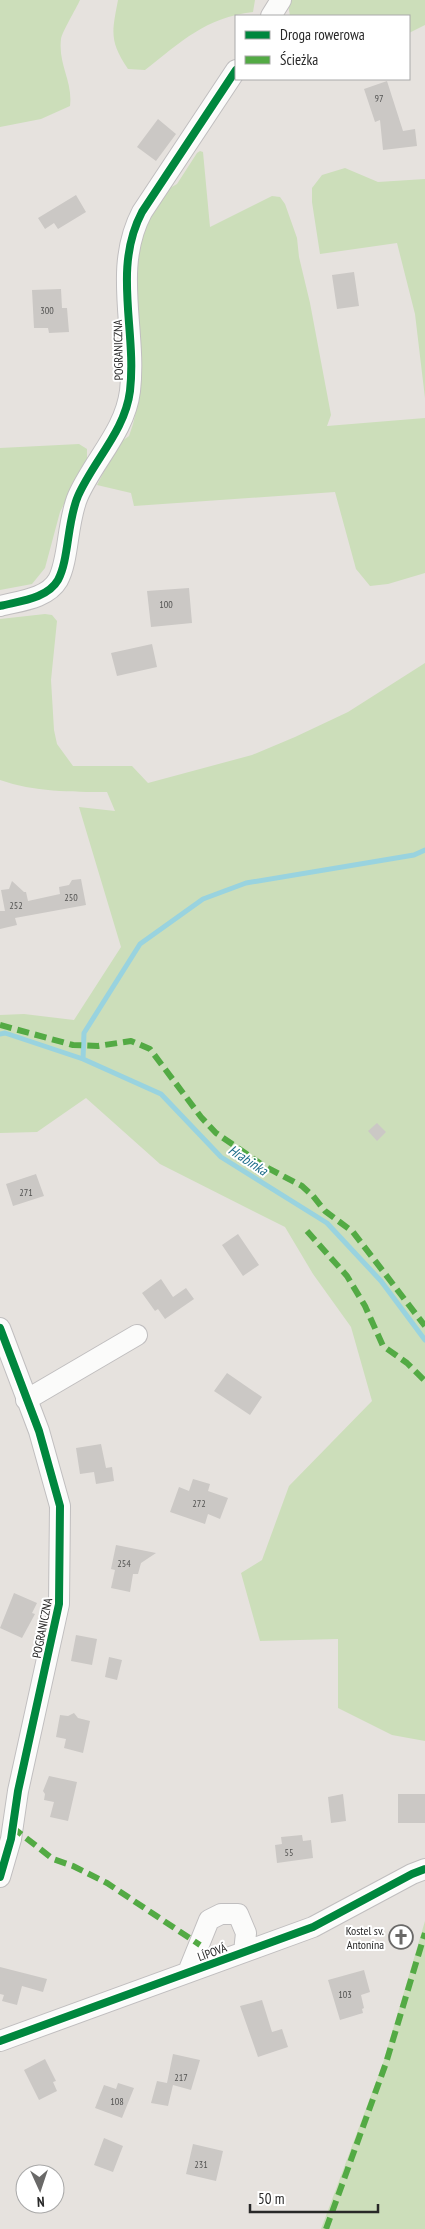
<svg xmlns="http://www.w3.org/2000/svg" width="425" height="2229" viewBox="0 0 425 2229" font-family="'PT Sans Narrow',sans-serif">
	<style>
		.green { fill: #ccdeba }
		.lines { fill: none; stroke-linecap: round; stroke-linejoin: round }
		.stream { stroke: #99d3df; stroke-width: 5 }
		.building { fill: #cbc8c5 }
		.minor-casing { stroke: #c0bebf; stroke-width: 22 }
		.minor { stroke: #fbfbfa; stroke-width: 20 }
		.quiet { stroke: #53aa44; stroke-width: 6; stroke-dasharray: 12 6; stroke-linecap: butt }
		.cycleway-casing { stroke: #fff; stroke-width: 11 }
		.cycleway { stroke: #00873e; stroke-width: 8 }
		.labels { text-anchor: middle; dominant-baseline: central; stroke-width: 4; stroke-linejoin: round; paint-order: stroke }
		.number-label { font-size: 10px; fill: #525251 }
		.street-label { font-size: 12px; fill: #282828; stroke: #fff }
		.poi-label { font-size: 12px; fill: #282828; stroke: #fff; text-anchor: end }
		.water-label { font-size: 14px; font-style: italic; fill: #1b6b88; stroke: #fff }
	</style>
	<rect width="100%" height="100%" fill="#e6e2de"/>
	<path class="green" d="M0,0h80c-4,9 -18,32 -19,39 -3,26 12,42 9,67l-29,13 -41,8z
		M118,0h137l-2,12c-48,6 -71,29 -108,58l-17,-1c-19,-28 -16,-37 -10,-69z
		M290,0h135v25l-16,8v-17h-119l-2,-12z
		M200,151l3,1 7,75 62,-31 8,1 5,7 12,34 2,19 11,46 21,112 -4,11 98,-8v155l-37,11 -18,2 -14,-17 -21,-77 -201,14 -3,-13 -34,-8 21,-41 11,-8 4,-12 7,-30 1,-22 -5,-116 11,-40 23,-28 7,-4 20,-31z
		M345,168l33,14 47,-3v219l-10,-84 -18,-71 -77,11 -8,-52v-14l10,-13z
		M79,444l8,5v10l-27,53 -15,56 -13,16 -32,6v-142z
		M45,614l7,1 5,6 -6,59 3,50 3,14 16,22h59l16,17 104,-28 43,-18 53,-25 77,-49v1078l-33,-6 -54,-27v-69l-78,2 -19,-68 21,-13 27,-74 83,-85 -21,-74 -38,-53 -28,-47 -125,-63 -74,-66 -49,34 -37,1v-118l24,-1 50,6 47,-73 -42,-140 36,4 -8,-19c-36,0 -73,0 -107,-12v-161z
		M425,1921v308h-104l62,-166z"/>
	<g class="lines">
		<path class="stream" d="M0,1034l5,-1 78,26 78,35 60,63 106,66 54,58 44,59
			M83,1059l1,-26 56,-89 63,-45 43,-16 168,-28 11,-5"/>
	</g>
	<path class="building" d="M387,81l16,50 12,-2 2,17 -34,4 -3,-30 -5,2 -11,-33z
		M158,119l18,15 -20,27 -19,-14z
		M76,195l10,17 -28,17 -4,-6 -9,6 -7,-11z
		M354,272l5,34 -22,3 -5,-34z
		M61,289l1,19h5l2,24 -20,1 -1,-5h-14l-2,-38z
		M189,588l3,35 -41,4 -4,-36z
		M152,644l5,23 -40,9 -6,-23z
		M81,879l5,26 -71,13 2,7 -17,4v-18h5l-4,-21 8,-1 3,-8 12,11h2l2,9 32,-7 -1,-7 10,-2 3,-5z
		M377,1123l9,9 -9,9 -9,-10z
		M36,1174l8,22 -31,10 -7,-22z
		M238,1234l21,31 -16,11 -21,-31z
		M161,1279l12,18 13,-9 8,11 -29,20 -7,-10 -3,2 -13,-18z
		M227,1373l35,24 -12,18 -36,-24z
		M101,1444l5,24 6,-1 2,14 -18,3 -2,-12 -14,2 -4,-26z
		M193,1479l17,5 -2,7 20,7 -8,21 -12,-5 -3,10 -35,-12 9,-25 10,4z
		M116,1545l40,8 -15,10 -3,11h-5l-3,18 -19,-4 4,-18 -4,-1z
		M14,1593l23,10 -5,10 3,1 -13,24 -22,-10z
		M76,1635l21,4 -5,26 -21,-4z
		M109,1657l13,3 -5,20 -12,-3z
		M74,1713l4,5 12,3 -7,32 -19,-5 2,-9 -10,-2 4,-22 8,1z
		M49,1776l28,6 -9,39 -18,-4 4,-15 -10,-2 1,-6 -2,-3z
		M343,1794l3,27 -15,2 -3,-26z
		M398,1794h27v29h-27z
		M302,1835l1,6 8,-1 2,18 -36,5 -2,-18 7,-1 -1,-7z
		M403,1924l9,15 -11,6 -9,-16z
		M0,1967l47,12 -4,13 -21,-6 -5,19 -15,-4 2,-6 -4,-1z
		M364,1970l6,22 -9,3 3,13 -2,1 1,4 -23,7 -12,-40z
		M262,2000l10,32 10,-3 6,18 -30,10 -18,-51z
		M173,2054l27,6 -9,30 -18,-5 -5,21 -17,-3 6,-22 10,2z
		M45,2059l11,22 -3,1 4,9 -18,9 -15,-30z
		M118,2083l16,5 -12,30 -27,-10 9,-23 12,4z
		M104,2138l19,8 -10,26 -19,-7z
		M193,2144l30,7 -7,30 -30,-7z"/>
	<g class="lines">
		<g class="minor-casing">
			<path id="minor" d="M271,16l10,-16
				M0,606c19,-5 47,-7 58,-26 11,-20 9,-59 20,-84 16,-36 47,-65 52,-105 7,-61 -18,-122 12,-179l94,-142
				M0,1328l39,103 21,75 -1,98 -41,187 -7,48 -11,38
				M26,1400l111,-65
				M188,1972l21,-52 12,-6h17l8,19 -2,19
				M0,2041l313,-114 99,-53 13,-5"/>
		</g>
		<use href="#minor" class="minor"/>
		<path class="quiet" d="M0,1025l73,20 25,1 33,-5 19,8 51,68 15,16 48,33 38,20 11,10 12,15 28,21 72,94
			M307,1231l40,45 18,30 18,40 24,17 18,18
			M12,1827l41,32 20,7 34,17 93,62
			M326,2229l60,-166 39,-130"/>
		<g class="cycleway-casing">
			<path id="cycleway" d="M0,606c19,-5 47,-7 58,-26 11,-20 9,-59 20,-84 16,-36 47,-65 52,-105 7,-61 -18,-122 12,-179l94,-142
				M0,1328l39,103 21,75 -1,98 -41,187 -7,48 -11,38
				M0,2041l313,-114 99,-53 13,-5"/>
		</g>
		<use href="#cycleway" class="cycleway"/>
	</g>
	<defs>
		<g id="church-ring" transform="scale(1.25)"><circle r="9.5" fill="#fff" stroke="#6a6968" stroke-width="1.5"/><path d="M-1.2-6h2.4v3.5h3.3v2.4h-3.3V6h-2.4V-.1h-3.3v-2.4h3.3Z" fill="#6a6968"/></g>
	</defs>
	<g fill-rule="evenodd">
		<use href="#church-ring" x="401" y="1937"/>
	</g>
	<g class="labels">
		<g class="number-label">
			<text x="379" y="98">97</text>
			<text x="47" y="310">300</text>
			<text x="166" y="604">100</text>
			<text x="71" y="897">250</text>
			<text x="16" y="905">252</text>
			<text x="26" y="1192">271</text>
			<text x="199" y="1503">272</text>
			<text x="124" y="1563">254</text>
			<text x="289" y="1852">55</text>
			<text x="345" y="1994">103</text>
			<text x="181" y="2077">217</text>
			<text x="117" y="2101">108</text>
			<text x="201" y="2164">231</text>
		</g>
		<g class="street-label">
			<text transform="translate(118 350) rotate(-91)">POGRANICZNA</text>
			<text transform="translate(42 1628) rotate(-79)">POGRANICZNA</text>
			<text transform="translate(212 1952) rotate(-20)">LÍPOVÁ</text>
		</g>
		<g class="poi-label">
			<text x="384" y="1930">Kostel sv.<tspan x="384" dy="14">Antonína</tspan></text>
		</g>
		<g class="water-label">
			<text transform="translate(248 1160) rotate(33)">Hrabinka</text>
		</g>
	</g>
	<rect x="235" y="15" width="175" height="65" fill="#ffffff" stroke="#a9a9a9"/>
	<rect x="245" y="31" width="25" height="8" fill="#00873e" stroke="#a9a9a9"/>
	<text x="280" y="40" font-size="15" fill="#282828">Droga rowerowa</text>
	<rect x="245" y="56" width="25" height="8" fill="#53aa44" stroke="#a9a9a9"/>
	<text x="280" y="65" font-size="15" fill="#282828">Ścieżka</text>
	<g transform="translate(40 2189) rotate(177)"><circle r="24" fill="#ffffff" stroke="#a9a9a9"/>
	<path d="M0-4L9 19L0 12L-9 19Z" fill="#6a6968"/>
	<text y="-8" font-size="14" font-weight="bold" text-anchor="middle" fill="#282828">N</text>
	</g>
	<path d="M250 2204v8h128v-8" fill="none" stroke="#282828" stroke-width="2.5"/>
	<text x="258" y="2204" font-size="15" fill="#282828" stroke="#ffffff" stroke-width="4" paint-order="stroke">50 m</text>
</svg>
